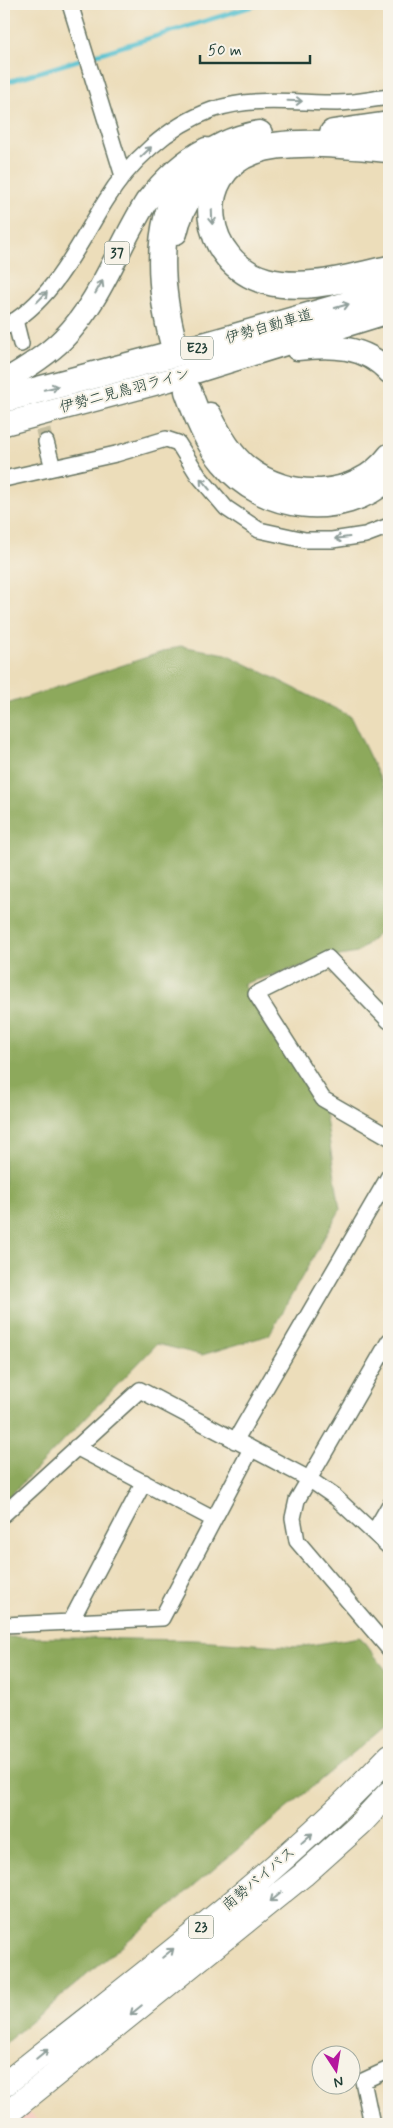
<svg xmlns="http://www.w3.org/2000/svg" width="393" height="2128" viewBox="0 0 393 2128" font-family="Mynerve,'Klee One',sans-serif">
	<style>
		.built { fill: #f6d2c5 }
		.forest { fill: #8da95b; stroke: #567348 }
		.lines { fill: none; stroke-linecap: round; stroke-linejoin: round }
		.stream { stroke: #56c1d0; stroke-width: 4.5 }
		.minor-tunnel { stroke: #c3bd9f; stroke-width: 15; stroke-dasharray: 15 8; stroke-linecap: butt }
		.minor-casing { stroke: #677563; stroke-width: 18 }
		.primary-casing { stroke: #677563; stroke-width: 25 }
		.trunk-casing { stroke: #677563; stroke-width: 26 }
		.motorway-casing { stroke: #677563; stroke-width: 29 }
		.minor { stroke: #fff; stroke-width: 15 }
		.primary { stroke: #fff; stroke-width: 22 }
		.trunk { stroke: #fff; stroke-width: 24 }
		.motorway { stroke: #fff; stroke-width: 26 }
		.oneway { stroke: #8f9e9a }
		.labels { text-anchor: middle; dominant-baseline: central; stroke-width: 4; stroke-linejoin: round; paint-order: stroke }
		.shield { fill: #f7f3e8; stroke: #60746a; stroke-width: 1 }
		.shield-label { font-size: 14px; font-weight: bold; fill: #1f3d34 }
		.street-label { font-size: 15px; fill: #1f3d34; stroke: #f7f3e8 }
	</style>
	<rect width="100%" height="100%" fill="#f7f3e8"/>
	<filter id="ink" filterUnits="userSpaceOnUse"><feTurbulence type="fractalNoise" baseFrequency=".02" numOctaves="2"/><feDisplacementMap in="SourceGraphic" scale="10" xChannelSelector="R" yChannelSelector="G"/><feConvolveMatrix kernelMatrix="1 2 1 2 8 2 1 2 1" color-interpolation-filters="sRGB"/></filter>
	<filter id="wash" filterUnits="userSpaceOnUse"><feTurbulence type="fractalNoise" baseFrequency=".0096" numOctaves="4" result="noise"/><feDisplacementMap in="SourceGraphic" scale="20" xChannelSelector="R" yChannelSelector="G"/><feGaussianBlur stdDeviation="1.12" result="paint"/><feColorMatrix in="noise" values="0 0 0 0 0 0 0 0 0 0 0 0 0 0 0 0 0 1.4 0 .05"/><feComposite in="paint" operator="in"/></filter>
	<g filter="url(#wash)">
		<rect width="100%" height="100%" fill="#ecddba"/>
		<path class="built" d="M27,2112l16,12h-30z"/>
		<path class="forest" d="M180,646l46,8 124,62 39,81v127l-32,29 -29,5 -85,26 80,115 17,111 -71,125 -67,20 -45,-11 -153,158v-797z
			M4,1637l192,3 102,7 62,-10 29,37v49l-385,321z"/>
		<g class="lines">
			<path class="stream" d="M4,83l256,-79"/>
		</g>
	</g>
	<g filter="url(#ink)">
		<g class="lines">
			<path class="minor-tunnel" d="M37,407l9,35"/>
			<g class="minor-casing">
				<path id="minor" d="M70,4l53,172
					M15,320l6,24
					M4,327c49,-26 73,-80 101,-125 24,-40 63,-76 107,-92 41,-14 83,-7 125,-7 17,0 35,-4 52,-6
					M46,442l7,26
					M4,479l112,-25 50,-15 12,4 20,32 28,33 33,22 46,10h27l33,-5 24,-9
					M389,1021l-61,-63 -72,36 67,105 66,38
					M389,1341l-92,159 -4,18 4,23 92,108
					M235,1441l154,-265
					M76,1447l137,72
					M4,1514l136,-124 169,89 26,18 54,50
					M374,1532l15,-26
					M71,1621l73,-139
					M4,1625l158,-7 89,-169
					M372,2124l-9,-43 26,-12"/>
			</g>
			<g class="primary-casing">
				<path id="primary" d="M176,233c7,-32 26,-55 54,-72
					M297,349c33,-4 68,-4 92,23
					M4,381c21,-12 42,-25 59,-42 37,-37 55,-92 83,-137 17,-22 35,-40 60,-53
					M210,414c9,19 20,39 37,53 41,33 109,32 142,-12
					M4,424l165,-44 220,-68"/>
			</g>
			<g class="trunk-casing">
				<path id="trunk" d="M4,2085c131,-106 269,-205 385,-328
					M4,2116l299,-241 58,-52 28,-30"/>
			</g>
			<g class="motorway-casing">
				<path id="motorway" d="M333,133l56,-8
					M389,149c-38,-3 -99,-11 -135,2 -65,23 -52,112 12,130 40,11 84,-4 123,-12
					M174,345c-22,-84 -23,-191 85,-211
					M188,391c9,25 19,51 36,71 39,49 118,57 165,15
					M4,399l210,-56 175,-50"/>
			</g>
			<use href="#minor" class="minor"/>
			<use href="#primary" class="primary"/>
			<use href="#trunk" class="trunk"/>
			<use href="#motorway" class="motorway"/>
		</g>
		<defs><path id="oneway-shaft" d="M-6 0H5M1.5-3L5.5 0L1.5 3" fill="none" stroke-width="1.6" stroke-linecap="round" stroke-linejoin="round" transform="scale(1.25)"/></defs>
		<g class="oneway">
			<use href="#oneway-shaft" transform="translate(295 101) rotate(2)"/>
			<use href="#oneway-shaft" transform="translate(146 152) rotate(-44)"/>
			<use href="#oneway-shaft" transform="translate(212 217) rotate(88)"/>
			<use href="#oneway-shaft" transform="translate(99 287) rotate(-60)"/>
			<use href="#oneway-shaft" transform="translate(42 297) rotate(-46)"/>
			<use href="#oneway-shaft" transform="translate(342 306) rotate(-16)"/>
			<use href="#oneway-shaft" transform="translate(51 388) rotate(-14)"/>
			<use href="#oneway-shaft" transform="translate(205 484) rotate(-130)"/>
			<use href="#oneway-shaft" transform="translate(342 538) rotate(173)"/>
			<use href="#oneway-shaft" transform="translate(307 1838) rotate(-42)"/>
			<use href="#oneway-shaft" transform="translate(276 1897) rotate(141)"/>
			<use href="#oneway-shaft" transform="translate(168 1953) rotate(-39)"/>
			<use href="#oneway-shaft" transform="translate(136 2010) rotate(141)"/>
			<use href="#oneway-shaft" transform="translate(42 2054) rotate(-39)"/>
		</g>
	</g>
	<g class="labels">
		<g class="shield">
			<rect x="104.5" y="241.5" width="25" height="23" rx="4"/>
			<rect x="181" y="336.5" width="32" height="23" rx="4"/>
			<rect x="188.5" y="1915.5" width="25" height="23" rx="4"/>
		</g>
		<g class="shield-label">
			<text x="117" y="253">37</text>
			<text x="197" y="348">E23</text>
			<text x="201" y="1927">23</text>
		</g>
		<g class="street-label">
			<text transform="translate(269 327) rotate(-16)">伊勢自動車道</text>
			<text transform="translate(125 391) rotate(-15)">伊勢二見鳥羽ライン</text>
			<text transform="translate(259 1879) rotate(-40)">南勢バイパス</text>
		</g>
	</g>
	<rect width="393" height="2128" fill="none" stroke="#f7f3e8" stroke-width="20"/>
	<g transform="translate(336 2070) rotate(168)"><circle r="24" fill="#f7f3e8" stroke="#a1aaa0"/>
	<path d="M0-4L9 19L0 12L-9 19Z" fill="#b5179e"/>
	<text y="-8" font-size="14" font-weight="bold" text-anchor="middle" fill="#1f3d34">N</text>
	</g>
	<path d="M200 55v8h110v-8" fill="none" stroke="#1f3d34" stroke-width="2.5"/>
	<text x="208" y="55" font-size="15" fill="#1f3d34" stroke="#f7f3e8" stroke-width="4" paint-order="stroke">50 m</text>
</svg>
